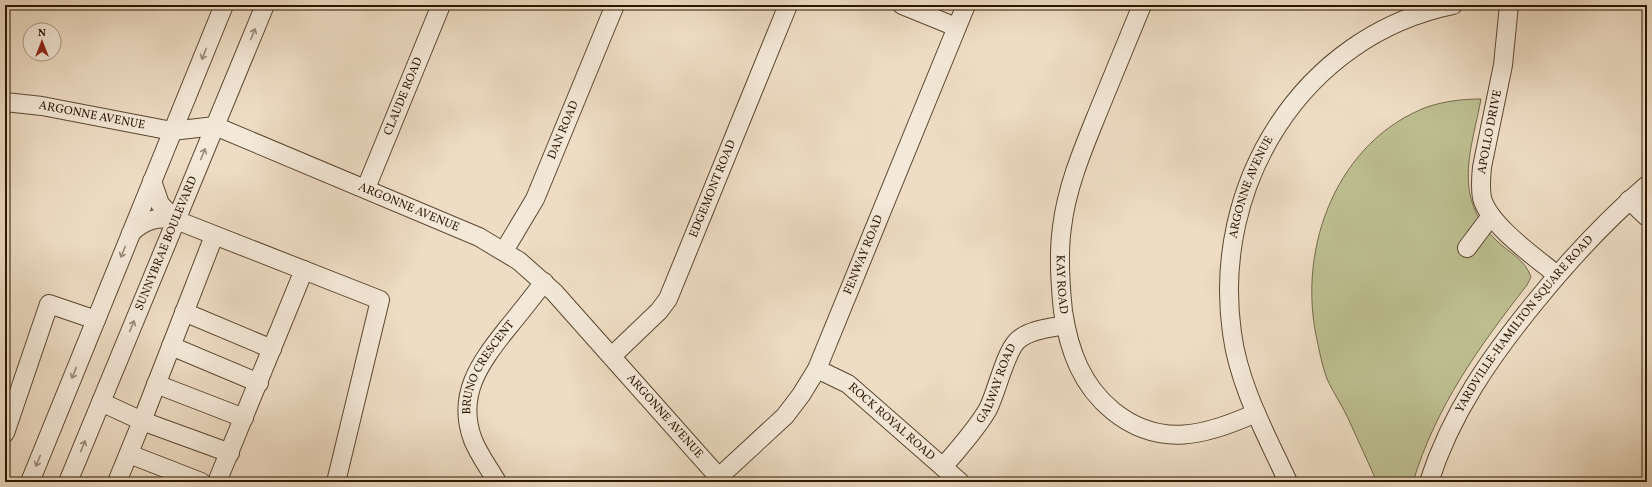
<svg xmlns="http://www.w3.org/2000/svg" width="1652" height="487" viewBox="0 0 1652 487" font-family="Vollkorn,serif">
	<style>
		.green { fill: #bdbf91; stroke: #736a48 }
		.lines { fill: none; stroke-linecap: round; stroke-linejoin: round }
		.minor-casing { stroke: #5a4831; stroke-width: 20 }
		.minor { stroke: #f4e9d9; stroke-width: 18 }
		.oneway { stroke: #998a77 }
		.labels { text-anchor: middle; dominant-baseline: central; stroke-width: 3; stroke-linejoin: round; paint-order: stroke }
		.street-label { font-size: 12px; fill: #291600; stroke: #f4e9d9 }
	</style>
	<rect width="100%" height="100%" fill="#eeddc4"/>
	<filter id="stains"><feTurbulence type="fractalNoise" baseFrequency=".005" numOctaves="4"/><feColorMatrix values="0 0 0 0 .2 0 0 0 0 .09 0 0 0 0 .02 0 0 0 .5 -.17"/></filter>
	<radialGradient id="worn" r=".72"><stop offset=".6" stop-color="#630" stop-opacity="0"/><stop offset="1" stop-color="#630" stop-opacity=".3"/></radialGradient>
	<path class="green" d="M1481,99c-10,53 -29,97 15,141 13,13 29,19 35,37l-4,8c-48,62 -91,121 -114,197h-36c-10,-22 -20,-44 -30,-66 -6,-12 -14,-24 -20,-37 -5,-13 -8,-30 -11,-44 -18,-90 22,-194 111,-228 18,-6 36,-8 54,-8z"/>
	<g class="lines">
		<g class="minor-casing">
			<g id="minor">
				<path d="M902,5l54,22"/>
				<path id="s1" d="M1142,5c-15,36 -29,71 -44,107 -15,37 -31,74 -36,115 -4,28 -2,56 1,84 6,40 19,75 50,100 47,38 94,24 143,2"/>
				<path d="M1509,5l-6,60 -21,102c-1,10 -2,20 0,31 7,27 53,59 75,77"/>
				<path id="s2" d="M5,102l37,4 130,25 43,-5 264,111 40,24 35,31 169,190"/>
				<path d="M152,181l8,23 16,16"/>
				<path id="s3" d="M366,188l75,-183"/>
				<path d="M1629,200l18,17"/>
				<path d="M131,233c13,-13 27,-17 45,-13l204,80 -44,182"/>
				<path d="M214,236l-72,185 88,32"/>
				<path d="M1467,248l24,-32"/>
				<path id="s4" d="M504,251l31,-52 80,-194"/>
				<path d="M184,312l88,37"/>
				<path d="M171,346l88,37"/>
				<path id="s5" d="M612,356l47,-45 9,-12 120,-294"/>
				<path id="s6" d="M817,369l31,15 112,98"/>
				<path d="M156,384l88,34"/>
				<path d="M101,402l41,19 -25,61"/>
				<path d="M5,433l44,-129 47,16"/>
				<path d="M129,454l72,28"/>
				<path id="s7" d="M943,467c16,-19 33,-37 45,-58 9,-18 17,-56 29,-68 11,-11 32,-13 48,-16"/>
				<path id="s8" d="M719,477l66,-61 16,-21 16,-26 149,-364"/>
				<path d="M30,482l194,-477"/>
				<path id="s9" d="M68,482l197,-477"/>
				<path d="M217,482l87,-212"/>
				<path id="s10" d="M497,482c-8,-14 -18,-27 -24,-42 -17,-45 7,-77 33,-110 13,-16 26,-32 38,-48"/>
				<path id="s11" d="M1288,482c-22,-48 -49,-96 -56,-149 -21,-148 70,-297 221,-328"/>
				<path id="s12" d="M1429,482c22,-69 62,-126 107,-181 35,-43 69,-80 111,-116"/>
			</g>
		</g>
		<use href="#minor" class="minor"/>
	</g>
	<defs><path id="oneway-shaft" d="M-6 0H5M1.5-3L5.5 0L1.5 3" fill="none" stroke-width="1.6" stroke-linecap="round" stroke-linejoin="round"/></defs>
	<g class="oneway">
		<use href="#oneway-shaft" transform="translate(253 34) rotate(-68)"/>
		<use href="#oneway-shaft" transform="translate(204 54) rotate(112)"/>
		<use href="#oneway-shaft" transform="translate(203 154) rotate(-68)"/>
		<use href="#oneway-shaft" transform="translate(123 252) rotate(112)"/>
		<use href="#oneway-shaft" transform="translate(132 326) rotate(-68)"/>
		<use href="#oneway-shaft" transform="translate(74 373) rotate(112)"/>
		<use href="#oneway-shaft" transform="translate(83 446) rotate(-68)"/>
		<use href="#oneway-shaft" transform="translate(38 461) rotate(112)"/>
	</g>
	<g class="labels">
		<g class="street-label">
			<text stroke="none"><textPath href="#s3" startOffset="99">CLAUDE ROAD</textPath></text>
			<text stroke="none"><textPath href="#s2" startOffset="88">ARGONNE AVENUE</textPath></text>
			<text stroke="none"><textPath href="#s4" startOffset="135">DAN ROAD</textPath></text>
			<text transform="translate(1490 132) rotate(-79)">APOLLO DRIVE</text>
			<text stroke="none"><textPath href="#s11" startOffset="309">ARGONNE AVENUE</textPath></text>
			<text stroke="none"><textPath href="#s5" startOffset="199">EDGEMONT ROAD</textPath></text>
			<text stroke="none"><textPath href="#s2" startOffset="423">ARGONNE AVENUE</textPath></text>
			<text stroke="none"><textPath href="#s9" startOffset="258">SUNNYBRAE BOULEVARD</textPath></text>
			<text stroke="none"><textPath href="#s8" startOffset="270">FENWAY ROAD</textPath></text>
			<text stroke="none"><textPath href="#s1" startOffset="294">KAY ROAD</textPath></text>
			<text stroke="none"><textPath href="#s12" startOffset="186">YARDVILLE-HAMILTON SQUARE ROAD</textPath></text>
			<text stroke="none"><textPath href="#s10" startOffset="127">BRUNO CRESCENT</textPath></text>
			<text stroke="none"><textPath href="#s7" startOffset="100">GALWAY ROAD</textPath></text>
			<text stroke="none"><textPath href="#s2" startOffset="759">ARGONNE AVENUE</textPath></text>
			<text stroke="none"><textPath href="#s6" startOffset="92">ROCK ROYAL ROAD</textPath></text>
		</g>
	</g>
	<rect width="1652" height="487" fill="none" stroke="#eeddc4" stroke-width="20"/>
	<rect x="6" y="6" width="1640" height="475" fill="none" stroke="#291600" stroke-width="2"/>
	<rect x="10" y="10" width="1632" height="467" fill="none" stroke="#291600"/>
	<g transform="translate(42 42)"><circle r="19" fill="#f4e9d9" stroke="#a39582"/>
	<path d="M0-3L7 15L0 10L-7 15Z" fill="#8f2418"/>
	<text y="-6" font-size="11" font-weight="bold" text-anchor="middle" fill="#291600">N</text>
	</g>
	<rect width="100%" height="100%" filter="url(#stains)"/>
	<rect width="100%" height="100%" fill="url(#worn)"/>
</svg>
